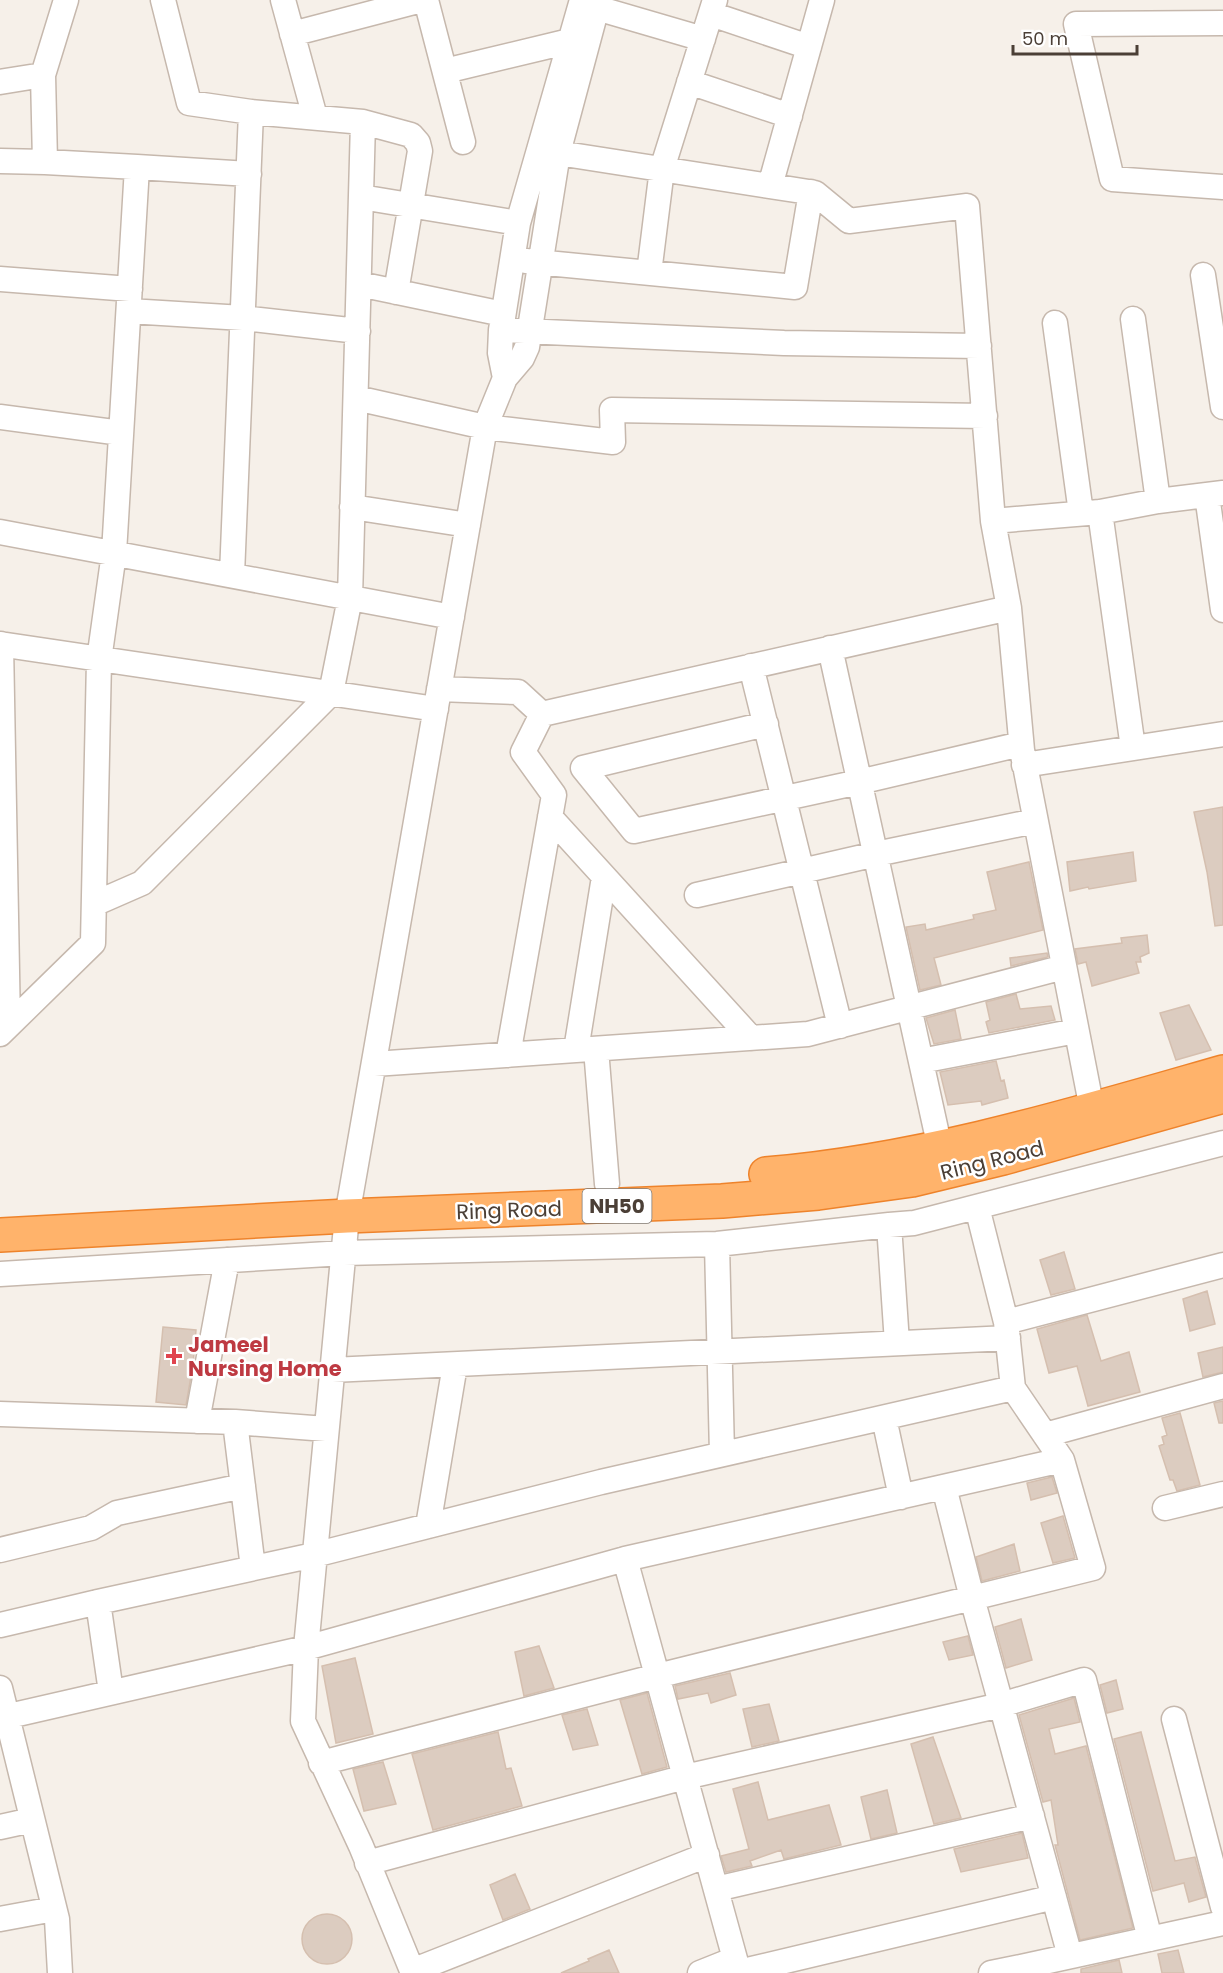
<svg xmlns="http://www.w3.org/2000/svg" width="1223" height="1973" font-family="Poppins,sans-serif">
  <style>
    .building { fill: #dcccc0; stroke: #d5bfaf; stroke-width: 1.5 }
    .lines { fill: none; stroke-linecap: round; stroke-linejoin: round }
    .minor-casing { stroke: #c6b8ad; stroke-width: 27 }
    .highway-casing { stroke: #ee832b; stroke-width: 36 }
    .minor { stroke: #fff; stroke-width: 24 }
    .highway { stroke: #ffb36b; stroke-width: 33 }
    .health-dot { fill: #e0444e; stroke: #fff; stroke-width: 2 }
    .labels { text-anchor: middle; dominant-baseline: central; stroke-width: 5; stroke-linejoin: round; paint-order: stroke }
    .shield { fill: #fff; stroke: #817972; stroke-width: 1.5 }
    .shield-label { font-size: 20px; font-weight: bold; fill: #4b3f36 }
    .street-label { font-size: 21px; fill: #4b3f36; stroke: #fff }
    .health-label { font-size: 21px; font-weight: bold; fill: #be3a42; stroke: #fff; text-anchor: start }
  </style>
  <rect width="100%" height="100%" fill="#f6f0e9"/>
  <path class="building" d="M 1223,807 L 1223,925 L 1215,926 L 1207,872 L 1194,812 Z
    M 1133,852 L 1136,881 L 1089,889 L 1088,887 L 1070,891 L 1067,862 Z
    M 1029,862 L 1043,930 L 934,958 L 941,985 L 920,990 L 906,927 L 925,924 L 926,930 L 974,919 L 973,915 L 996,910 L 987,872 Z
    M 1147,935 L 1149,953 L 1140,957 L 1141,962 L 1136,962 L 1139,973 L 1092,986 L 1086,962 L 1078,964 L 1075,949 L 1122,943 L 1121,938 Z
    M 1047,953 L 1048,957 L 1011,966 L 1010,958 Z
    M 1016,994 L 1020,1009 L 1051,1006 L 1055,1020 L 989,1033 L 986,1022 L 990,1020 L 986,1002 Z
    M 1189,1005 L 1211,1050 L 1176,1060 L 1160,1013 Z
    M 955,1010 L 961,1039 L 934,1044 L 926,1018 Z
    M 996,1061 L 1001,1081 L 1004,1080 L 1008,1098 L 982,1105 L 981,1101 L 948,1105 L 940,1072 Z
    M 1064,1252 L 1075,1289 L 1051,1295 L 1040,1260 Z
    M 1207,1291 L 1215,1324 L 1190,1331 L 1183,1299 Z
    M 1087,1315 L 1101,1361 L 1129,1352 L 1140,1392 L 1088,1406 L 1077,1366 L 1049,1373 L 1037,1329 Z
    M 163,1327 L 196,1330 L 193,1365 L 186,1405 L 156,1402 Z
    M 1223,1347 L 1223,1372 L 1203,1377 L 1198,1353 Z
    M 1223,1401 L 1223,1423 L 1219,1423 L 1214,1403 Z
    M 1180,1413 L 1200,1485 L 1177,1491 L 1173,1480 L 1170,1480 L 1159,1446 L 1164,1444 L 1162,1437 L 1167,1435 L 1162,1418 Z
    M 1052,1477 L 1057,1493 L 1031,1500 L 1027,1483 Z
    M 1063,1516 L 1075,1558 L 1053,1563 L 1041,1523 Z
    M 1014,1544 L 1020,1571 L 982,1581 L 976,1557 Z
    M 1021,1619 L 1032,1660 L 1006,1668 L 995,1627 Z
    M 968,1636 L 973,1655 L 949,1660 L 943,1642 Z
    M 539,1646 L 554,1688 L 524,1696 L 515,1652 Z
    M 355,1658 L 373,1734 L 336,1743 L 322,1666 Z
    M 730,1673 L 736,1695 L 711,1703 L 708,1693 L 678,1699 L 675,1686 Z
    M 1116,1680 L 1123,1709 L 1107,1713 L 1100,1685 Z
    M 647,1693 L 667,1767 L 642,1774 L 620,1700 Z
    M 1074,1698 L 1080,1722 L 1049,1729 L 1055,1754 L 1086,1746 L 1133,1928 L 1080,1940 L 1055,1845 L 1058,1845 L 1051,1800 L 1043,1802 L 1019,1715 Z
    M 769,1704 L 779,1741 L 752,1747 L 743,1709 Z
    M 587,1709 L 598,1745 L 573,1750 L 562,1715 Z
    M 498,1732 L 506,1769 L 511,1768 L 522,1806 L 433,1830 L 412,1754 Z
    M 1141,1732 L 1175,1861 L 1195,1857 L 1206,1897 L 1189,1902 L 1184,1883 L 1153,1891 L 1114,1739 Z
    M 933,1737 L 961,1818 L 934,1824 L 911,1744 Z
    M 383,1762 L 396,1804 L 364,1811 L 353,1769 Z
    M 758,1782 L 768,1820 L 829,1805 L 841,1845 L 784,1859 L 781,1850 L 750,1861 L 752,1866 L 726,1872 L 721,1856 L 749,1849 L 733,1789 Z
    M 887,1790 L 897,1833 L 871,1839 L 861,1797 Z
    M 1022,1833 L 1028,1858 L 961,1872 L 954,1849 Z
    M 515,1874 L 530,1909 L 503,1920 L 490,1885 Z
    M302 1939a25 25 0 1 1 50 0a25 25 0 1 1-50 0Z
    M 609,1950 L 619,1973 L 561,1973 L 589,1961 L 588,1959 Z
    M 1178,1950 L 1184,1973 L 1162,1973 L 1158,1954 Z
    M 1119,1960 L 1122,1973 L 1081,1973 L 1081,1969 Z"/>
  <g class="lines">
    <defs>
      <path id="minor" d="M 163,0 L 189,103 L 251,112 L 232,575
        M 283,0 L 315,117
        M 426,0 L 463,142
        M 583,4 L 703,39
        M 711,14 L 809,47
        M 1223,23 L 1076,24 L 1112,179 L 1223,187
        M 292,34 L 422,0
        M 445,71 L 570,41
        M 0,82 L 43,75 L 66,0
        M 689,82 L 790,116
        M 363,122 L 411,135 L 418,143 L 420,151 L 396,292
        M 539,150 L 815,193 L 849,221 L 967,206 L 993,521
        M 0,161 L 45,162
        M 137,167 L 249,174
        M 770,186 L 822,0
        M 361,197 L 518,223
        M 526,261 L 795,287 L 811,192
        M 649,273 L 662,169 L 715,0
        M 1203,275 L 1223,407
        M 0,279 L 130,289
        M 359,284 L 503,314
        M 129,311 L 243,318 L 358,331
        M 1133,319 L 1158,501
        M 1055,323 L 1081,513
        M 501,330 L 784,343 L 979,346
        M 505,378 L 500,353 L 501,330 L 518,223 L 582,0
        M 356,398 L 485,427 L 613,442 L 612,410 L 985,416
        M 0,417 L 121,433
        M 1207,495 L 1223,610
        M 352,507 L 468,525
        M 1100,512 L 1133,748
        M 0,532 L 452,617
        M 1009,608 L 1022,750 L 1092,1109
        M 0,644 L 436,709
        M 1,644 L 8,1026
        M 830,648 L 940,1148
        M 751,666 L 840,1026
        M 439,689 L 518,692 L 542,714 L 1009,608 L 993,521 L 1100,512 L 1158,501 L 1223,493
        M 766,724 L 583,768 L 634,831 L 859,782 L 1021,744
        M 1024,765 L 1223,734
        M 550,817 L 751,1038
        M 697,895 L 876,854 L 1035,821
        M 94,904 L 142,883 L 331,693 L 350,598 L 363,122 L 251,112
        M 0,1034 L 93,943 L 99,660 L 114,553 L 137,167 L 45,162 L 43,75
        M 596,1049 L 607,1184
        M 576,1050 L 604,877
        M 508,1055 L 554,795 L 523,752 L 542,714
        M 921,1061 L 1076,1031
        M 374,1064 L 808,1034 L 1064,967
        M 977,1207 L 1006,1322 L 1013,1388 L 1062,1460
        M 889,1225 L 897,1343
        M 717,1244 L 722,1454
        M 0,1274 L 344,1253 L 717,1244 L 889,1225 L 914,1223 L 1223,1143
        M 1006,1322 L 1223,1265
        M 332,1370 L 1008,1338
        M 0,1414 L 235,1422
        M 884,1418 L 901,1497
        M 197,1421 L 227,1260
        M 1045,1435 L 1223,1386
        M 944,1487 L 972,1598 L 1070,1956
        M 1165,1508 L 1223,1494
        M 428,1526 L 455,1365
        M 0,1550 L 91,1528 L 117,1513 L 243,1486
        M 253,1568 L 235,1422 L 326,1429
        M 98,1602 L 111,1692
        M 0,1625 L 98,1602 L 314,1555 L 601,1482 L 1013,1388
        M 0,1688 L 57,1919 L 60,1973
        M 0,1718 L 306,1648 L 625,1559
        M 1174,1719 L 1223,1907
        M 321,1763 L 657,1676 L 1093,1568 L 1062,1460 L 625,1559 L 735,1959 L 739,1973
        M 0,1827 L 32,1820
        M 367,1863 L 685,1777 L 1001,1705 L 1084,1680 L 1150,1939
        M 716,1889 L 1032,1816
        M 0,1919 L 54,1909
        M 1021,1967 L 1223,1923
        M 412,1971 L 707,1855
        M 739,1972 L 1054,1897
        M 413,1973 L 361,1846 L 303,1721 L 306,1648 L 347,1216 L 485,427 L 505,378 L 522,358 L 527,347 L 558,153 L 599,0
        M 700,1973 L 735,1959
        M 991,1973 L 1021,1967 L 1022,1973"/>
      <path id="highway" d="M 766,1174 C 922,1161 1073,1115 1223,1072
        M 0,1235 L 347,1216 L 722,1201 L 818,1193 L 912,1180 L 1003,1158 L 1223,1096"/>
    </defs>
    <use href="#minor" class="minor-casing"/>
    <use href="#highway" class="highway-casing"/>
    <use href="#minor" class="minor"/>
    <use href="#highway" class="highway"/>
  </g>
  <path class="health-dot" d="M171 1347h6v6h6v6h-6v6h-6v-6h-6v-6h6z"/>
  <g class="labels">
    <rect class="shield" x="582.5" y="1189" width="69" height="34" rx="4.5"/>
    <g class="shield-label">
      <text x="617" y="1206">NH50</text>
    </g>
    <g class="street-label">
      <text transform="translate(992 1160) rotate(-14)">Ring Road</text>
      <text transform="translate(509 1210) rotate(-2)">Ring Road</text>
    </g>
    <g class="health-label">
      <text x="188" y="1344">Jameel<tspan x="188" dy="24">Nursing Home</tspan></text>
    </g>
  </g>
  <path d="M1013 45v9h124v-9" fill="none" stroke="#4b3f36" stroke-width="3"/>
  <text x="1022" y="45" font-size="18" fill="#4b3f36" stroke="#ffffff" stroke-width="4.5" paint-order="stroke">50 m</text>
</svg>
